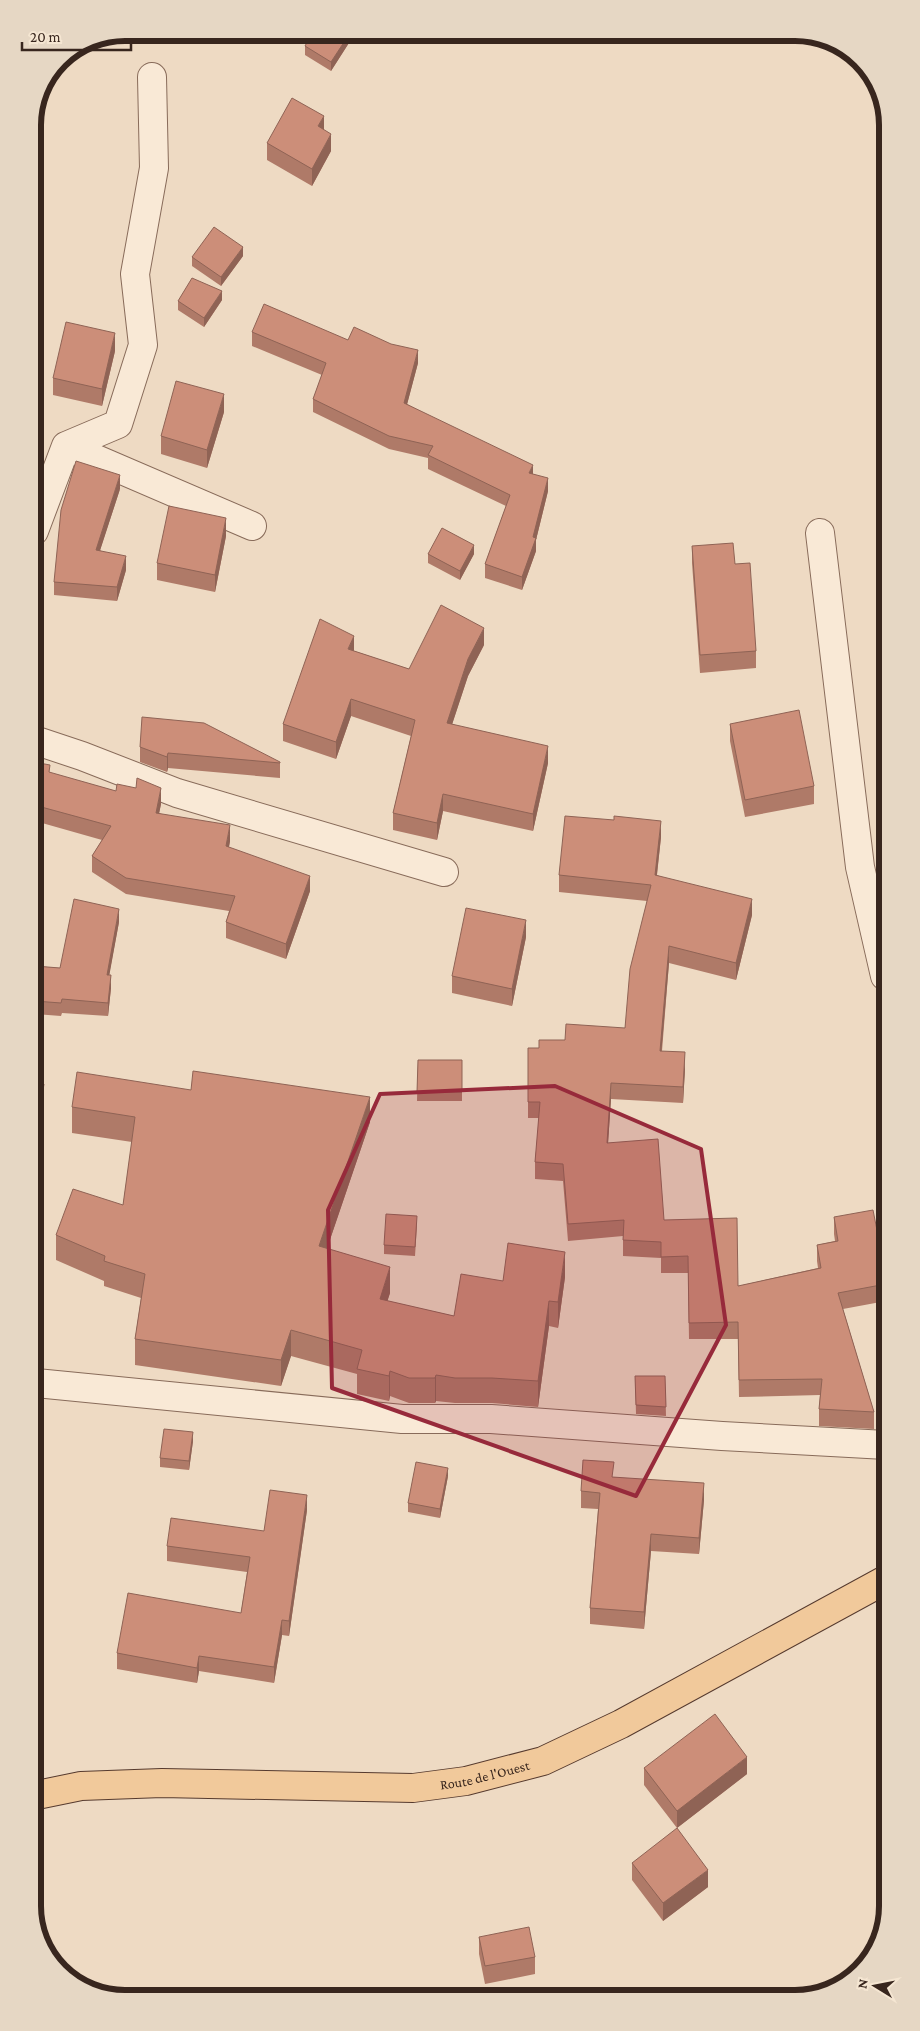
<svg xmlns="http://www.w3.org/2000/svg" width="920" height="2031" font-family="'Crimson Pro',serif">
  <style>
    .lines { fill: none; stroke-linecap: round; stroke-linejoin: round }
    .minor-casing { stroke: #886b5a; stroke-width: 30 }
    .major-casing { stroke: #563a2e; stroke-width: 30 }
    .minor { stroke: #f9e9d6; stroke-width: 28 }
    .major { stroke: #f1c99b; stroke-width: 28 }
    .wall { fill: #af7a68 }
    .shaded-wall { fill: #8f6355 }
    .building { fill: #cc8e79; stroke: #8f6355 }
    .marked { fill: #972a3b; fill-opacity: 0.2; stroke: #972a3b; stroke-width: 4; stroke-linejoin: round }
    .labels { text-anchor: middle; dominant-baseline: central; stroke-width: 4; stroke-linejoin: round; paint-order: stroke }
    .street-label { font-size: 14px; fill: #38261e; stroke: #f5e6d2 }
    .rim { fill: none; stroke: #38261e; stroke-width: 6 }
  </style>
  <rect width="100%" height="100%" fill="#eedac3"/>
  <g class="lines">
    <defs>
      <path id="minor" d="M 66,446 L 252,526
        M 34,531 L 66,446 L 118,424 L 143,345 L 135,274 L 154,168 L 152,77
        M 820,533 L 860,867 L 885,976
        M 34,740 L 82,756 L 177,793 L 444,872
        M 36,1383 L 402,1419 L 491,1419 L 722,1436 L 886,1445"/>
      <g id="major">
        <path id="s1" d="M 37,1795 L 81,1786 L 162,1783 L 413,1788 L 466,1781 L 543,1761 L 621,1724 L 887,1579"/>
      </g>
    </defs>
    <use href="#minor" class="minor-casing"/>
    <use href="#major" class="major-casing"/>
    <use href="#minor" class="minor"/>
    <use href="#major" class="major"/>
  </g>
  <path class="wall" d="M 354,33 L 354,35 L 331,71 L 305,55 L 305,46 Z
    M 267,143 L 331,151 L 312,186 L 267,160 Z
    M 243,256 L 221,286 L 192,266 L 192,257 Z
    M 222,300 L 204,327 L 178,310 L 178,301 Z
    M 252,332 L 348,340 L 418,363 L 407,404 L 533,474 L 548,491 L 536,540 L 536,551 L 522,590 L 485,578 L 485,564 L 506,506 L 428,469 L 428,458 L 389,449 L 313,412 L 313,399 L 322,375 L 252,346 Z
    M 115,351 L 102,406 L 53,395 L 53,378 Z
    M 224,412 L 207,468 L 161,454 L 161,436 Z
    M 120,489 L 100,550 L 126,570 L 117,601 L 54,595 L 54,582 Z
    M 226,536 L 215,592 L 157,580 L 157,563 Z
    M 692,546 L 735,564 L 756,651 L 756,668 L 700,673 L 692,563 Z
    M 428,554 L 474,554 L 460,580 L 428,563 Z
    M 484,645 L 468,676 L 452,724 L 548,763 L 533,831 L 443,811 L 437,840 L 393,830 L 393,813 L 411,736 L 351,716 L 336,759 L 283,741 L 283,724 L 354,651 L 409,669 Z
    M 730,724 L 814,786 L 814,804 L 745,817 L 730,741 Z
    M 140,747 L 280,762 L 280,778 L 168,768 L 167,772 L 140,762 Z
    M 34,762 L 50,773 L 161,804 L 159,813 L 230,841 L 229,847 L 310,891 L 286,959 L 226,938 L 226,922 L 229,911 L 126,894 L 92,872 L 92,856 L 102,840 L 35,821 Z
    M 661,837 L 657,875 L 752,915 L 736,980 L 669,963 L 662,1051 L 685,1069 L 683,1103 L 611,1099 L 608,1143 L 664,1220 L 738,1286 L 818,1268 L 817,1261 L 817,1245 L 835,1241 L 834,1234 L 834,1217 L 886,1276 L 886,1301 L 843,1309 L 874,1412 L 874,1429 L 819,1426 L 819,1409 L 820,1395 L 739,1397 L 738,1339 L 689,1339 L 688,1273 L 661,1273 L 661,1258 L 623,1256 L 623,1236 L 568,1241 L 563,1181 L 535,1179 L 535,1162 L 539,1118 L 528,1118 L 528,1048 L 539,1048 L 565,1040 L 625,1028 L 647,901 L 559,892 L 559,875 Z
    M 119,922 L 109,975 L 111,988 L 108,1016 L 62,1013 L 61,1016 L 35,1014 L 35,966 L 60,968 Z
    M 526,937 L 512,1006 L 452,993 L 452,976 Z
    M 418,1060 L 462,1060 L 462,1101 L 417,1101 Z
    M 72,1107 L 370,1122 L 327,1248 L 390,1293 L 387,1301 L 454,1316 L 503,1281 L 565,1277 L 558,1328 L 549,1326 L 538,1407 L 492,1403 L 455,1403 L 436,1401 L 435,1403 L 409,1403 L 390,1396 L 389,1401 L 357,1394 L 357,1374 L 291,1356 L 281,1386 L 135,1365 L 135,1339 L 141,1298 L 104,1286 L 104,1281 L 56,1260 L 56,1235 L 123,1205 L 132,1142 L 72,1133 Z
    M 417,1225 L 415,1256 L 384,1254 L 384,1245 Z
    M 635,1376 L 665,1376 L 666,1416 L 636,1414 Z
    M 193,1441 L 189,1470 L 160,1467 L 160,1458 Z
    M 448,1476 L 440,1518 L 408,1512 L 408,1503 Z
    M 614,1477 L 704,1500 L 699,1554 L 651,1551 L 644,1629 L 590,1624 L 590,1608 L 598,1509 L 581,1508 L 581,1491 Z
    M 307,1510 L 289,1636 L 282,1635 L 274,1683 L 199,1671 L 197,1683 L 117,1669 L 117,1653 L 241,1613 L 247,1572 L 167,1561 L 167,1546 L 264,1531 Z
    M 644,1768 L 747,1774 L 677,1828 L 644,1785 Z
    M 632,1863 L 708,1887 L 663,1921 L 632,1880 Z
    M 479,1937 L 535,1957 L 535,1974 L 485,1984 L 479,1954 Z"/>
  <path class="shaded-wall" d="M 350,33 L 354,33 L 354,35 L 331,71 L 331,62 Z
    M 324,116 L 324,133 L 318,126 Z
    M 331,134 L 331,151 L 312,186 L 312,169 Z
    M 243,247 L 243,256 L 221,286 L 221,277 Z
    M 222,291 L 222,300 L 204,327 L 204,318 Z
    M 115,333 L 115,351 L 102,406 L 102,389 Z
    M 418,350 L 418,363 L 404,416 L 404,403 Z
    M 224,394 L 224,412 L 207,468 L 207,450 Z
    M 39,413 L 39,430 L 34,462 L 34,445 Z
    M 533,465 L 533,478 L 529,473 Z
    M 120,475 L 120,489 L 96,563 L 96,550 Z
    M 548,478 L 548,491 L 536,540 L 536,551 L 522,590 L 522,577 Z
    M 226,518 L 226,536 L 215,592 L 215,575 Z
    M 474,545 L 474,554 L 460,580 L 460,571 Z
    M 126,556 L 126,570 L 117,601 L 117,587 Z
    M 484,628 L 484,645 L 468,676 L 447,740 L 447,723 L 468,659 Z
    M 354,636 L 354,654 L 348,649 Z
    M 351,699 L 351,716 L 336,759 L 336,742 Z
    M 548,746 L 548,763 L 533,831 L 533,814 Z
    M 168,753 L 168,768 L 167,772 L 167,757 Z
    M 161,788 L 161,804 L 156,829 L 156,813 Z
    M 443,794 L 443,811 L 437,840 L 437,823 Z
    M 661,821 L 661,837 L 655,891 L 655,875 Z
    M 230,825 L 230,841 L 226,862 L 226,846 Z
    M 310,876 L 310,891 L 286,959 L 286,944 Z
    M 752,899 L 752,915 L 736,980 L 736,963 Z
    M 119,909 L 119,922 L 107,988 L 107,975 Z
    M 526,920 L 526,937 L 512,1006 L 512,989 Z
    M 669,946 L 669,963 L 660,1067 L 660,1051 Z
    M 111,975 L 111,988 L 108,1016 L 108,1003 Z
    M 685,1052 L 685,1069 L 683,1103 L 683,1087 Z
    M 611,1083 L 611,1099 L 607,1159 L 607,1143 Z
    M 44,1084 L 44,1102 L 35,1155 L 35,1138 Z
    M 370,1097 L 370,1122 L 319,1272 L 319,1246 Z
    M 565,1252 L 565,1277 L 558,1328 L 558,1302 Z
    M 390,1267 L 390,1293 L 380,1325 L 380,1299 Z
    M 549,1301 L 549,1326 L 538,1407 L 538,1381 Z
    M 291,1330 L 291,1356 L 281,1386 L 281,1360 Z
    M 390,1371 L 390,1396 L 389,1401 L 389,1376 Z
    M 436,1375 L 436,1401 L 435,1403 L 435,1378 Z
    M 193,1432 L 193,1441 L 189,1470 L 189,1461 Z
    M 448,1468 L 448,1476 L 440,1518 L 440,1509 Z
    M 704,1483 L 704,1500 L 699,1554 L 699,1538 Z
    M 307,1495 L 307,1510 L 289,1636 L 289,1621 Z
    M 651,1534 L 651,1551 L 644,1629 L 644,1612 Z
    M 282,1620 L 282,1635 L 274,1683 L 274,1667 Z
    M 199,1656 L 199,1671 L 197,1683 L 197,1668 Z
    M 747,1757 L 747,1774 L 677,1828 L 677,1811 Z
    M 708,1870 L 708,1887 L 663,1921 L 663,1903 Z"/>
  <path class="building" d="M 312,33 L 350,33 L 331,62 L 305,46 Z
    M 292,98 L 324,116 L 318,126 L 331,134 L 312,169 L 267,143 Z
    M 214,227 L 243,247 L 221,277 L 192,257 Z
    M 192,278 L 222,291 L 204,318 L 178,301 Z
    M 264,304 L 348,340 L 354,327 L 391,344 L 418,350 L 404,403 L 533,465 L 529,473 L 548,478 L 533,537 L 536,538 L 522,577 L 485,564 L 510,495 L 428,455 L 433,446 L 389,436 L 313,399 L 326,363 L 252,332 Z
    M 66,322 L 115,333 L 102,389 L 53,378 Z
    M 176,381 L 224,394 L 207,450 L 161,436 Z
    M 33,412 L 39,413 L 34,445 Z
    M 76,461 L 120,475 L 96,550 L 126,556 L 117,587 L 54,582 L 61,510 Z
    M 169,506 L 226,518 L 215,575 L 157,563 Z
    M 442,528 L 474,545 L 460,571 L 428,554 Z
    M 733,543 L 735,564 L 750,563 L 756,651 L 700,655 L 692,546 Z
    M 441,605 L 484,628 L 468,659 L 447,723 L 548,746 L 533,814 L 443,794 L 437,823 L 393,813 L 415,720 L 351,699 L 336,742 L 283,724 L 320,619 L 354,636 L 348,649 L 409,669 Z
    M 799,710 L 814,786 L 745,800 L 730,724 Z
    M 142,717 L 204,723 L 280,762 L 280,763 L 168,753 L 167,757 L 140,747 Z
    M 34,762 L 50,765 L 49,772 L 116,791 L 117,784 L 136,788 L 137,778 L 161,788 L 156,813 L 230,825 L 226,846 L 310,876 L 286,944 L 226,922 L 235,896 L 126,878 L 92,856 L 111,826 L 34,805 Z
    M 565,816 L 614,820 L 614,816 L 661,821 L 655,875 L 752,899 L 736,963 L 669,946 L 660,1051 L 685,1052 L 683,1087 L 611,1083 L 607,1143 L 658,1139 L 664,1220 L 737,1218 L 738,1286 L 821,1268 L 817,1245 L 838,1241 L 834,1217 L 873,1210 L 886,1276 L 886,1284 L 838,1293 L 874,1412 L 819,1409 L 822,1379 L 739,1380 L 738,1322 L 689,1323 L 688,1256 L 661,1257 L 661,1242 L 623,1240 L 624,1220 L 568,1224 L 563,1164 L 535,1162 L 540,1102 L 528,1102 L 528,1048 L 539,1048 L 539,1040 L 565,1040 L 566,1024 L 625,1028 L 630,969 L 651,885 L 559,875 Z
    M 74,899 L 119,909 L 107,975 L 111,975 L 108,1003 L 62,999 L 61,1003 L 35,1001 L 35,966 L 60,968 Z
    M 466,908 L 526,920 L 512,989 L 452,976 Z
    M 418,1060 L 462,1060 L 462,1092 L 417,1092 Z
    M 193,1071 L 370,1097 L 319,1246 L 390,1267 L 380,1299 L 454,1316 L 461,1274 L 503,1281 L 508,1243 L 565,1252 L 558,1302 L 549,1301 L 538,1381 L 492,1378 L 455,1378 L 436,1375 L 435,1378 L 409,1378 L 390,1371 L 389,1376 L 357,1369 L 362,1350 L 291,1330 L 281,1360 L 135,1339 L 145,1274 L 104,1261 L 105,1256 L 56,1235 L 73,1189 L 123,1205 L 135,1117 L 72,1107 L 77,1072 L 191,1090 Z
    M 35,1083 L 44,1084 L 35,1138 Z
    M 386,1214 L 417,1216 L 415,1247 L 384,1245 Z
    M 635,1376 L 665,1376 L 666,1407 L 636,1405 Z
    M 164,1429 L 193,1432 L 189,1461 L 160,1458 Z
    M 583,1460 L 614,1462 L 612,1477 L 704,1483 L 699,1538 L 651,1534 L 644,1612 L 590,1608 L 600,1493 L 581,1491 Z
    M 416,1462 L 448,1468 L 440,1509 L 408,1503 Z
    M 270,1490 L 307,1495 L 289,1621 L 282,1620 L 274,1667 L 199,1656 L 197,1668 L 117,1653 L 128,1593 L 241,1613 L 250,1557 L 167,1546 L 171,1518 L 264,1531 Z
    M 715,1714 L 747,1757 L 677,1811 L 644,1768 Z
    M 677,1828 L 708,1870 L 663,1903 L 632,1863 Z
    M 529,1927 L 535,1957 L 485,1966 L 479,1937 Z"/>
  <path class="marked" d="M 555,1086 L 701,1149 L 726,1325 L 636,1496 L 332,1388 L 328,1210 L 380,1094 Z"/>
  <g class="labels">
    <g class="street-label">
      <text stroke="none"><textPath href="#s1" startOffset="450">Route de l'Ouest</textPath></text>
    </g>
  </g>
  <path d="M0 0H920V2031H0ZM125 41H795A84 84 0 0 1 879 125V1906A84 84 0 0 1 795 1990H125A84 84 0 0 1 41 1906V125A84 84 0 0 1 125 41Z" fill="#e6d7c4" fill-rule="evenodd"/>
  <path class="rim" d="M125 41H795A84 84 0 0 1 879 125V1906A84 84 0 0 1 795 1990H125A84 84 0 0 1 41 1906V125A84 84 0 0 1 125 41Z"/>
  <g transform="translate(875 1986) rotate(280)" stroke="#f5e6d2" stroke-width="4" paint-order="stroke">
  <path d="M0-4L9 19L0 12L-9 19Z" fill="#38261e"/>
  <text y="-8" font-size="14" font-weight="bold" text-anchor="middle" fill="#38261e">N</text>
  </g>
  <path d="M22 42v8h109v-8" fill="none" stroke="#38261e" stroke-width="2.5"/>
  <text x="30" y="42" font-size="15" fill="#38261e" stroke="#f5e6d2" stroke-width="4" paint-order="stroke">20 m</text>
</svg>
